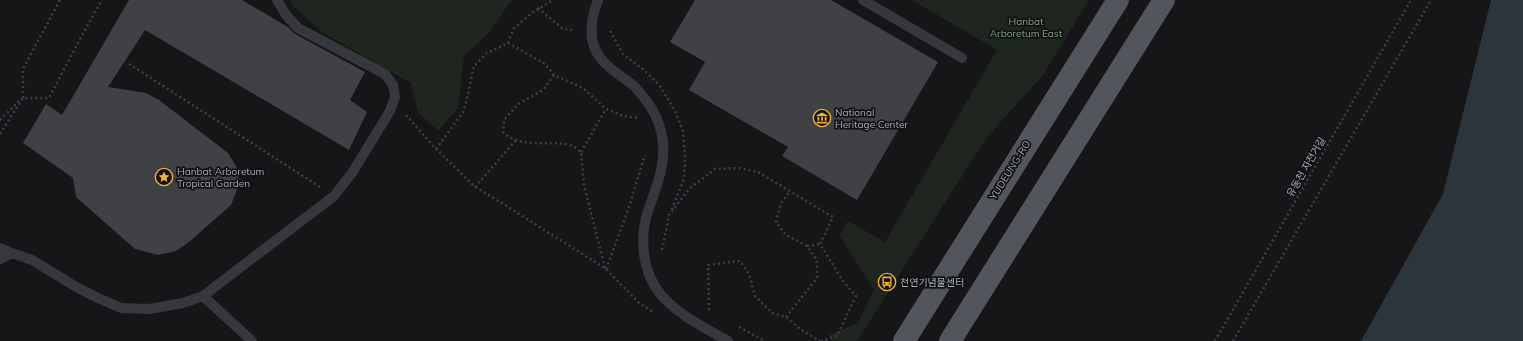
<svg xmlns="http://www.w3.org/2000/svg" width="1523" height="341" font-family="Mulish,'Noto Sans KR',sans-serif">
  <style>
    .green { fill: #1e261f }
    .water { fill: #2c353c }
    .building { fill: #404145 }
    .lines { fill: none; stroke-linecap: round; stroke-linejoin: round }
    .path { stroke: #3d3f44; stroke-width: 2.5; stroke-dasharray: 2 3; stroke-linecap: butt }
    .lane { stroke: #37383d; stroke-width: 10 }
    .primary { stroke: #53555c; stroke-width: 22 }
    .labels { text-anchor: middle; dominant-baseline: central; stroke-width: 3.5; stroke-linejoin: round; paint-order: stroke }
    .park-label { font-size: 10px; fill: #7fa381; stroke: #111113 }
    .poi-label { font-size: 10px; fill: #a8adb8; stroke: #111113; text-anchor: start }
    .street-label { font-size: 10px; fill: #a8adb8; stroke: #111113 }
  </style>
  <rect width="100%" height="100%" fill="#161618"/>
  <path class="green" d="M 290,0 L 515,0 L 510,2 L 490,32 L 464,56 L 458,108 L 438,131 L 418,112 L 411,83 L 323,33 L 291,4 Z
    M 912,0 L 1089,0 L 1043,75 L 987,137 L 857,341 L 832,341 L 829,335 L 858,323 L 874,290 L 839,235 L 848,221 L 885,242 L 997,50 Z"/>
  <path class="water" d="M 1491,0 L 1523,0 L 1523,341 L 1361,341 L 1443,194 Z"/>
  <path class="building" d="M 129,0 L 242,0 L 288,27 L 295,34 L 365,72 L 350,100 L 367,112 L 349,150 L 145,30 L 108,87 L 146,93 L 159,100 L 228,153 L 236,166 L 240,182 L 231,205 L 189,242 L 176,251 L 158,255 L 135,249 L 76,197 L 73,178 L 23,143 L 46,104 L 62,115 Z
    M 695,0 L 831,0 L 938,62 L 857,200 L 782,156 L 788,147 L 689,90 L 705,62 L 670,42 Z"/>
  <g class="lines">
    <path class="path" d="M 538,8 L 563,29 L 574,30
      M 610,31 L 623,54 L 644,70 L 660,86 L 675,111 L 683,131 L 685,155 L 684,179 L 671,211
      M 508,43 L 545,64 L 554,75 L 583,88 L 606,109 L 623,116 L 638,118
      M 129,64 L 320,187
      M 554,75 L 543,90 L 518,104 L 504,120 L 503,132 C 519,149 550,140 570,145 C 574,146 578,150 581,152 L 584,185 L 605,268
      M 23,98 L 23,69 L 60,0
      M 406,115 L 436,149 L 475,187 L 505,205 L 606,269 L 639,303 L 653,312
      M 0,120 L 19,101
      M 0,134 L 23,98 L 49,98 L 81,37 L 102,0
      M 436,149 L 464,111 L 474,66 L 487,53 L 508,43 L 514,28 L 533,12 L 553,0
      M 581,152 L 606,109
      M 475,187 L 516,140
      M 807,246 L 820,244
      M 662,250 L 669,215 L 690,188 L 715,169 L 740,168 L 758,172 L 833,217 L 820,244 L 843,281 L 856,296 L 837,336 L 821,341
      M 606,269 L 628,210 L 645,155
      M 709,310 L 708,265 L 740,261 L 749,274 L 755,296 L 772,313 L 786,317 L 800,329 L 820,341
      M 786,317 L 817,278 L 817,260 L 807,246 L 786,235 L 776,222 L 781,203 L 790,191
      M 739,327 L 765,341
      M 1215,341 L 1411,0
      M 1233,341 L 1431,0"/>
    <path class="lane" d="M 598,0 C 590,21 587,45 604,62 C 613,72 625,78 635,87 C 647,100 657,114 661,131 C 668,158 658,183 649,208 C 638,238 642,278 667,301 C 684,318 707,329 728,341
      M 863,0 L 962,58
      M 0,248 L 12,253
      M 0,259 L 12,253 L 32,260 L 78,288 L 98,298 L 121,308 L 149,309 L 183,303 L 203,296 L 334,196 L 352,173 L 390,111 L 395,97 L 393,85 L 385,74 L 298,28 L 286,15 L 277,0
      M 203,296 L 252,341"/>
    <path class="primary" d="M 904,341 L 1118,0
      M 950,341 L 1164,0"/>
  </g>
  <defs>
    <symbol id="museum-ring" viewBox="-11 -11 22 22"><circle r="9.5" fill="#111113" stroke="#f2b134" stroke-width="1.5"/><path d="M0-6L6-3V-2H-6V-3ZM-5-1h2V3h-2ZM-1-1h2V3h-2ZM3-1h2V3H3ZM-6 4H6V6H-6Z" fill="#f2b134"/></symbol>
    <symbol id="sight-ring" viewBox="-11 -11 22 22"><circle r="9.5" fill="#111113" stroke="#f2b134" stroke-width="1.5"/><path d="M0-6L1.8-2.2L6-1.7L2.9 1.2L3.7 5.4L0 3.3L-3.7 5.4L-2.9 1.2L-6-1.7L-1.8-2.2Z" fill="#f2b134"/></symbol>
    <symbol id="bus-ring" viewBox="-11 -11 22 22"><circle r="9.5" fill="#111113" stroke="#f2b134" stroke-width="1.5"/><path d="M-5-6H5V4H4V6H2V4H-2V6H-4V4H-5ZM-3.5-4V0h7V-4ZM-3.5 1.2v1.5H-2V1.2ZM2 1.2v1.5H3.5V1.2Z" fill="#f2b134"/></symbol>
  </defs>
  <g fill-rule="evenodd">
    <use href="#museum-ring" x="812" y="108" width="20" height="20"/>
    <use href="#sight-ring" x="154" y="167" width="20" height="20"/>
    <use href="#bus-ring" x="877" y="272" width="20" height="20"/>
  </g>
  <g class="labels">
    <g class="park-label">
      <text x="1026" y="21">Hanbat<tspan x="1026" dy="12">Arboretum East</tspan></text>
    </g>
    <g class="poi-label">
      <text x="835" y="112">National<tspan x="835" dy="12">Heritage Center</tspan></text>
      <text x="177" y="171">Hanbat Arboretum<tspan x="177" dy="12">Tropical Garden</tspan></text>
      <text x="900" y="282">천연기념물센터</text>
    </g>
    <g class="street-label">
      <text transform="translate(1306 167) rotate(-60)">유동천 자전거길</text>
      <text transform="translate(1010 170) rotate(-58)">YUDEUNG-RO</text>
    </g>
  </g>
</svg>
